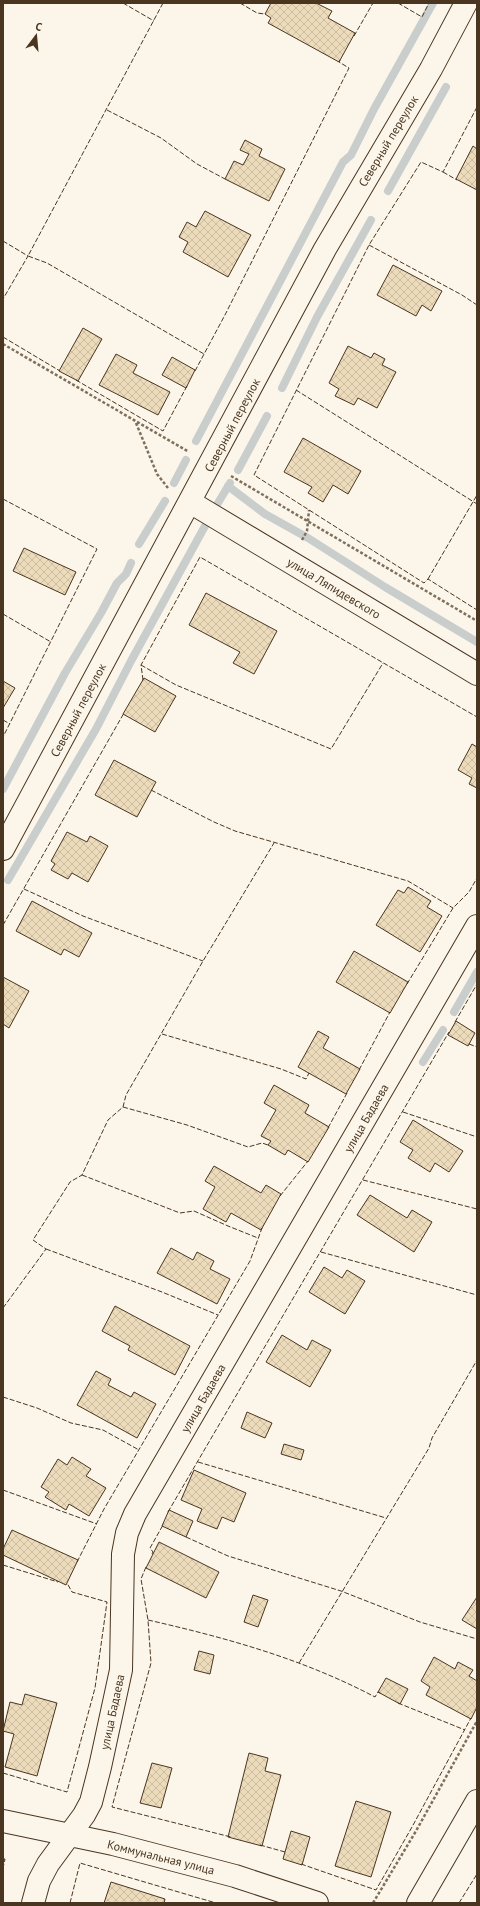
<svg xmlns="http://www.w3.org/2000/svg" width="480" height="1906" font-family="'PT Sans',sans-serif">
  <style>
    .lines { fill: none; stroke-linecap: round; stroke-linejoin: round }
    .stream { stroke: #c9cecd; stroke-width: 8 }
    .building { fill: url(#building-cross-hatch); stroke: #4a3520 }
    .street-casing { stroke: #4a3520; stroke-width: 24 }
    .secondary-casing { stroke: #4a3520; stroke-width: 24 }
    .path { stroke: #7f6f5c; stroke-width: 2.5; stroke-dasharray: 3 2; stroke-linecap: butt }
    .street { stroke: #fbf6e9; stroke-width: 22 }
    .secondary { stroke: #fbf6e9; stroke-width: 22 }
    .fence { stroke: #4a3520; stroke-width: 1; stroke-dasharray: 5 2; stroke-linecap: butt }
    .labels { text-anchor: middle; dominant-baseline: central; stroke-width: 3; stroke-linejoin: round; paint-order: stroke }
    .street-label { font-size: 12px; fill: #4a3520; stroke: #fbf6e9 }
  </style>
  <defs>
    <pattern id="building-cross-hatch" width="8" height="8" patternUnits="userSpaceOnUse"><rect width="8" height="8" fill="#ecdcbc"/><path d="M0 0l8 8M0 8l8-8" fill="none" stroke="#ccbda1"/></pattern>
  </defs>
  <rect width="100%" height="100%" fill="#fbf6e9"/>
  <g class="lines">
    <path class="stream" d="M 388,191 L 446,87
      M 282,388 L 317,317 L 371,220
      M 196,441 L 343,162 L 351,155 L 374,109 L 433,3
      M 238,470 L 267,416
      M 174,483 L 186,460
      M 228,486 L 265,514 L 308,538 L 385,587 L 477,642
      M 218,503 L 230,483
      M 139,544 L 165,501
      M 3,789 L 65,673 L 101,613 L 117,583 L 126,574 L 131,563
      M 8,880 L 96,729 L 131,661 L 205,526
      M 454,1012 L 477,972
      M 423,1062 L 443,1030"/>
  </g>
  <path class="building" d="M 271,3 L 316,3 L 332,11 L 328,18 L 355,33 L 339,62 L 268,23 L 271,18 L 265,14 Z
    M 245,140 L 262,149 L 259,156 L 285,169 L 269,201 L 225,179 L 234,161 L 243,165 L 249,154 L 240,150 Z
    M 473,146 L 477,149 L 477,190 L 456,179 Z
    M 205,211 L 251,235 L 228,277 L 183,252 L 188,242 L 179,237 L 187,222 L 196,227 Z
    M 393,265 L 442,291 L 431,311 L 422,305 L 416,316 L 377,295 Z
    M 83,328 L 102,339 L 78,381 L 59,371 Z
    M 348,346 L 371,358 L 374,353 L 385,359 L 382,365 L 396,372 L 377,408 L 358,398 L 354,405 L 335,396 L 339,389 L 329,383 Z
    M 116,354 L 137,365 L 133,373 L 170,392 L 158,415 L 99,385 Z
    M 172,357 L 195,370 L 186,388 L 162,375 Z
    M 303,438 L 361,471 L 348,494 L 333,485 L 323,502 L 308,493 L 312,487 L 284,472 Z
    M 24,548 L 76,572 L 65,595 L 13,571 Z
    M 206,593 L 277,631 L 254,674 L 233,663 L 240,652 L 189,625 Z
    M 144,678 L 176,696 L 155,732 L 123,714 Z
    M 3,681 L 15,688 L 3,708 Z
    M 472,744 L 477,747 L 477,788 L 469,784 L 472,778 L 458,770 Z
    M 114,760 L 156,782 L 137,817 L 95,795 Z
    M 67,832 L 87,842 L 90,836 L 108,846 L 88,882 L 72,873 L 68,879 L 51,870 L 55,864 L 51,861 Z
    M 408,887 L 431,901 L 427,907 L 442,916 L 420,952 L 376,925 L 398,890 L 404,893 Z
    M 32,901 L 92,933 L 79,957 L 64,949 L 61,955 L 16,931 Z
    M 354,951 L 408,982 L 390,1013 L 336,982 Z
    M 3,977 L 29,991 L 9,1028 L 3,1024 Z
    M 456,1021 L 475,1033 L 468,1046 L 448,1035 Z
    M 318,1031 L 329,1037 L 323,1048 L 360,1069 L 346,1094 L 298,1067 Z
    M 274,1085 L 309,1105 L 305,1113 L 329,1127 L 308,1162 L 288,1150 L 285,1155 L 268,1145 L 271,1141 L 261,1136 L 276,1110 L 264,1103 Z
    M 413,1120 L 463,1151 L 449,1172 L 435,1163 L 430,1172 L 408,1158 L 413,1150 L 400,1142 Z
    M 214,1166 L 261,1193 L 266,1185 L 281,1194 L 261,1230 L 231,1213 L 226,1222 L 203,1209 L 215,1187 L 205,1181 Z
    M 370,1195 L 407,1218 L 412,1210 L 432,1222 L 414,1252 L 357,1215 Z
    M 171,1248 L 193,1260 L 197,1252 L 214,1261 L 210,1269 L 230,1279 L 217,1304 L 157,1273 Z
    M 324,1267 L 342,1278 L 347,1270 L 365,1281 L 345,1314 L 309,1292 Z
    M 115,1306 L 190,1346 L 175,1375 L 128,1350 L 130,1346 L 102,1331 Z
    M 282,1335 L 307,1350 L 312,1340 L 331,1350 L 310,1387 L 266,1362 Z
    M 96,1371 L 111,1379 L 108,1385 L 131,1397 L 134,1392 L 156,1404 L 137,1438 L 77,1405 Z
    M 247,1412 L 272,1423 L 265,1438 L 241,1428 Z
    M 284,1444 L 304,1450 L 301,1460 L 281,1454 Z
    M 72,1457 L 91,1469 L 86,1476 L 106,1488 L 89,1516 L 69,1504 L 66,1510 L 45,1497 L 49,1492 L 41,1487 L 58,1459 L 67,1465 Z
    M 194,1470 L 246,1493 L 234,1522 L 222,1517 L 217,1529 L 197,1521 L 202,1509 L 181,1500 Z
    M 169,1510 L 193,1521 L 186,1537 L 162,1526 Z
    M 12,1530 L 78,1560 L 66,1585 L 3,1555 L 3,1549 Z
    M 159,1542 L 219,1572 L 206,1598 L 146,1568 Z
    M 253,1595 L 268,1600 L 258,1627 L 244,1622 Z
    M 477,1597 L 477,1629 L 462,1620 Z
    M 199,1651 L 214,1655 L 210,1674 L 194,1670 Z
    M 434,1657 L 455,1669 L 458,1662 L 473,1670 L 469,1676 L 477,1681 L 477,1707 L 471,1719 L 426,1695 L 430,1687 L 421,1681 Z
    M 386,1678 L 408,1689 L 400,1704 L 378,1692 Z
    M 25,1694 L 57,1703 L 37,1776 L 5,1767 L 14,1734 L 3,1731 L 10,1702 L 22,1705 Z
    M 249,1753 L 268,1758 L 265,1771 L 281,1775 L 262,1846 L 228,1837 Z
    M 152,1763 L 172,1768 L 161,1808 L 140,1803 Z
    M 356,1801 L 391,1812 L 371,1877 L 335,1866 Z
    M 291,1831 L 310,1837 L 302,1865 L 283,1859 Z
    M 111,1882 L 165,1899 L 164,1903 L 104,1903 Z"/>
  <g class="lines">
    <defs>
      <path id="street" d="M 190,502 L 477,674
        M 3,849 L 325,249 L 431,69 L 466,3
        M 3,1821 L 113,1844 L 235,1876 L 317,1903
        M 33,1903 L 39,1881 L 48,1864 L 84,1815 L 91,1802 L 100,1767 L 121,1670 L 123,1554 L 127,1533 L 135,1514 L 477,926"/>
      <path id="secondary" d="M 418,1903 L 477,1801"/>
    </defs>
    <use href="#street" class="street-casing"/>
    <use href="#secondary" class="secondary-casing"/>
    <path class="path" d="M 3,344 L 189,452
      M 136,423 L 157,474 L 168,488
      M 231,476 L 477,621
      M 302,540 L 307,531 L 309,510
      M 373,1903 L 416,1831 L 477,1721"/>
    <use href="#street" class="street"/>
    <use href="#secondary" class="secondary"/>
    <path class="fence" d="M 123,3 L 154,21
      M 163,3 L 28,256 L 47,263 L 204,354
      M 240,3 L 257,13 L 265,14
      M 398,3 L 422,17 L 429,3
      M 354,36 L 373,3
      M 477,107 L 443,172 L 421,162 L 369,245 L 254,475 L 424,583 L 428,579 L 477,610
      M 107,110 L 161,138 L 197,164 L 225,179
      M 443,172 L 457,180
      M 3,241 L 28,256 L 3,299
      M 369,245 L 462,295 L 477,305
      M 3,337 L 60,371
      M 195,371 L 226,313 L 349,68 L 339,62 L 340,60
      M 76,380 L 163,431 L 187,386
      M 296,390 L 477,504
      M 3,499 L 97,549 L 3,737
      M 428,579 L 477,495
      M 3,614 L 51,642
      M 141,665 L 176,685 L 331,749 L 383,663
      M 143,680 L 141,665 L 200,557 L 477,717
      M 3,720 L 10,724
      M 151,790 L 214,822 L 235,831 L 408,881 L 453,908
      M 24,889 L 83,916 L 203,961
      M 3,925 L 124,713
      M 407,984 L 453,908 L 469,892 L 477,878
      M 455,1022 L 477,984
      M 162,1034 L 281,1069 L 306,1079 L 309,1073
      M 469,1044 L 477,1047
      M 359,1070 L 390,1012
      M 123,1107 L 187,1125 L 248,1147 L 262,1143 L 268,1145
      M 403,1112 L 477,1137
      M 328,1128 L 347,1093
      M 82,1175 L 180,1213 L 194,1211 L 228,1226 L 258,1238
      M 363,1180 L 477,1209
      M 280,1196 L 308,1161
      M 46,1249 L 162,1292 L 218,1315
      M 321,1252 L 477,1295
      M 3,1308 L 46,1249 L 33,1240 L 70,1182 L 82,1175 L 108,1120 L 123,1107 L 126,1095 L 203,961 L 274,843
      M 3,1397 L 37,1408 L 71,1423 L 103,1430 L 139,1450
      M 198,1462 L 386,1518
      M 3,1490 L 97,1524
      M 168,1512 L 449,1032
      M 186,1537 L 228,1556 L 341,1591 L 420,1622 L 477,1639
      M 152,1554 L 153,1552 L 150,1548 L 163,1525
      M 77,1562 L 104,1509 L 250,1261 L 262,1228
      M 3,1565 L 58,1582
      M 146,1567 L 141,1579 L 148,1620 L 151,1663 L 112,1807 L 231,1837
      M 148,1620 C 227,1638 303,1659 375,1697 L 378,1692 L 380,1693
      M 299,1663 L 429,1448 L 432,1438 L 477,1360
      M 398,1703 L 465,1730
      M 3,1773 L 67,1792 L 95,1688 L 107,1602 L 72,1592 L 67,1583
      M 260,1845 L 285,1852 L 285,1853
      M 3,1859 L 5,1859 L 3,1868
      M 301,1864 L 376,1890 L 412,1827 L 471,1718
      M 70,1903 L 80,1863 L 216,1903
      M 459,1903 L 477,1874"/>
  </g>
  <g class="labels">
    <g class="street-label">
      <text transform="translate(388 141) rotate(-59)">Северный переулок</text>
      <text transform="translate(232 425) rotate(-62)">Северный переулок</text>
      <text transform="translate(334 588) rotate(31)">улица Ляпидевского</text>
      <text transform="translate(78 710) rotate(-62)">Северный переулок</text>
      <text transform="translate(366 1118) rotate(-60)">улица Бадаева</text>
      <text transform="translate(203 1398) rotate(-60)">улица Бадаева</text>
      <text transform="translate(112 1712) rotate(-78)">улица Бадаева</text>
      <text transform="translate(161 1857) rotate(14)">Коммунальная улица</text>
    </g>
  </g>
  <rect width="480" height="1906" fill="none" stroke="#4a3520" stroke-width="8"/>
  <g transform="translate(36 36) rotate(16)" stroke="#fbf6e9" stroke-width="3" paint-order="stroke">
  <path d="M0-3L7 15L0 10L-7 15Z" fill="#4a3520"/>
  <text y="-6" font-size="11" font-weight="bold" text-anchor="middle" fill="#4a3520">С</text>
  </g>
</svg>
